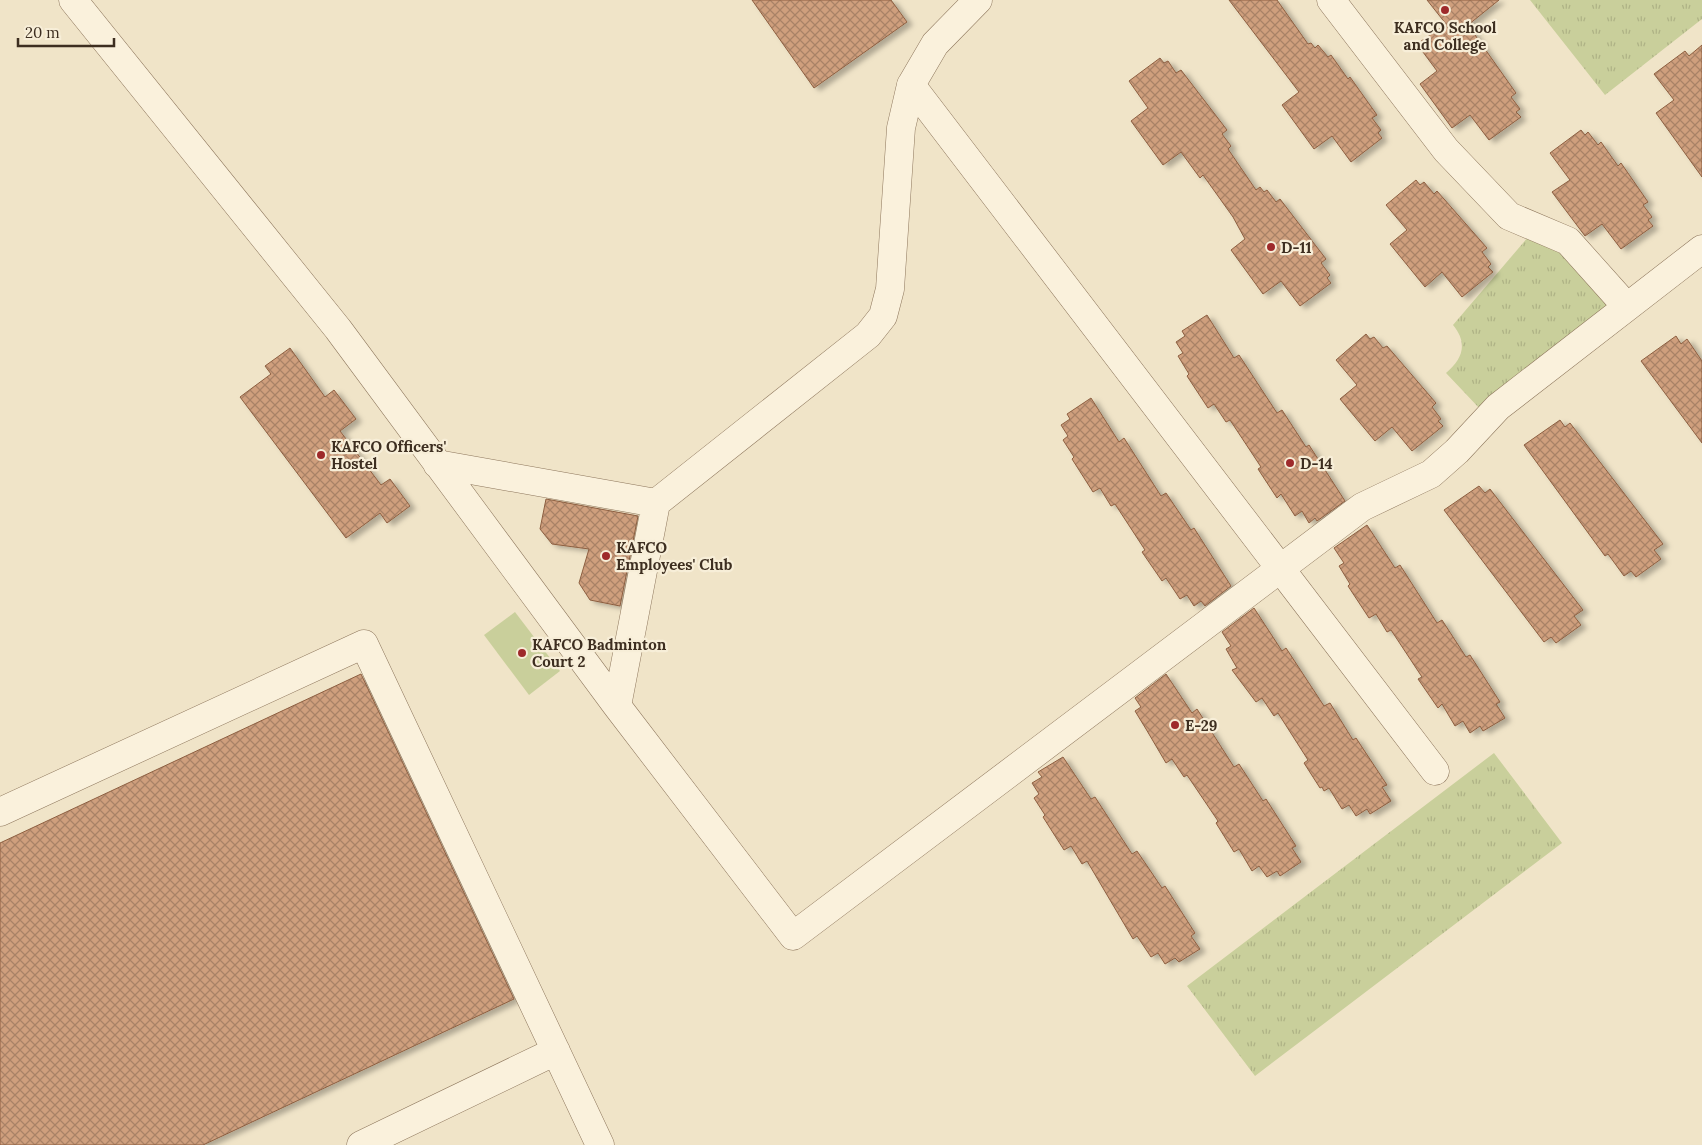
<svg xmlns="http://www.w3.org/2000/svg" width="1702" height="1145" font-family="Lora,serif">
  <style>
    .grass { fill: url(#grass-tufts) }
    .garden { fill: #c9cf9b }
    .building { fill: url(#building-cross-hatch); stroke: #8d5f41; filter: url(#shadow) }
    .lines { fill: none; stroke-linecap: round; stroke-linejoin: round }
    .minor-casing { stroke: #8d765c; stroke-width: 29 }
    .minor { stroke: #faf1dc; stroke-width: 28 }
    .poi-dot { fill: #9e2a2b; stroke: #f7eed8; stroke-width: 2 }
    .labels { text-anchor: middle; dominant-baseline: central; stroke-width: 4.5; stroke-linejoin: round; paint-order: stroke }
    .poi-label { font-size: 15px; font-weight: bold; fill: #3d2e20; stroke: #f7eed8; text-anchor: start }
  </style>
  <defs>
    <pattern id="grass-tufts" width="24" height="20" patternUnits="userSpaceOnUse" patternTransform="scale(1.25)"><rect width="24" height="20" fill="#c9cf9b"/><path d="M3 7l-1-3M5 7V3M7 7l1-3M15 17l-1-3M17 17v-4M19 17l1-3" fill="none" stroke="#aeb285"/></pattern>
    <pattern id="building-cross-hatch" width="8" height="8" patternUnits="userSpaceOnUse" patternTransform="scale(1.25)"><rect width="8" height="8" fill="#cf9f7d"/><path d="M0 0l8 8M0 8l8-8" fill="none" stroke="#a98266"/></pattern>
    <filter id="shadow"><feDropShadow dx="5.5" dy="3" stdDeviation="2.5" flood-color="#0004"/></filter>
  </defs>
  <rect width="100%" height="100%" fill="#f0e4c8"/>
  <path class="grass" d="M 1530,0 L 1702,0 L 1702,19 L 1605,95 Z
    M 1529,236 L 1561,249 L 1612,305 L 1481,410 L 1446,373 C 1463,359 1468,343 1453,325 Z
    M 1494,753 L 1562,843 L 1255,1076 L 1187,986 Z"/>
  <path class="garden" d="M 515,612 L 560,671 L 529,695 L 484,635 Z"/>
  <path class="building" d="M 752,0 L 891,0 L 907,22 L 814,88 Z
    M 1229,0 L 1277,0 L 1308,44 L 1311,43 L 1315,48 L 1318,45 L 1328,57 L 1331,55 L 1348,79 L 1350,77 L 1377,115 L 1372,118 L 1381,130 L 1378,133 L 1382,138 L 1351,162 L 1332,136 L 1314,149 L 1282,105 L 1299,92 Z
    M 1427,0 L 1499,0 L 1468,25 L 1516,93 L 1511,97 L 1520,109 L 1516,112 L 1521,117 L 1489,140 L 1470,115 L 1452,128 L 1420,84 L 1437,71 L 1417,44 L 1446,24 Z
    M 1702,45 L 1702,177 L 1656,113 L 1674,100 L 1654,74 L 1685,51 L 1689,56 Z
    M 1160,58 L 1164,63 L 1168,61 L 1176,73 L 1181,70 L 1227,130 L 1222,134 L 1231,146 L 1228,149 L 1256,190 L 1260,187 L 1264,192 L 1267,190 L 1276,202 L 1280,199 L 1326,259 L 1321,263 L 1330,275 L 1327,278 L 1331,283 L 1300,306 L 1281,281 L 1263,294 L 1231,250 L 1245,239 L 1233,217 L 1203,175 L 1200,178 L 1181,152 L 1163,165 L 1131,121 L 1148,108 L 1129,81 Z
    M 1581,130 L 1585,135 L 1588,132 L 1598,145 L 1601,142 L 1618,166 L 1621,163 L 1648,202 L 1643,205 L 1652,217 L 1648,220 L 1653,226 L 1621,249 L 1602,224 L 1585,236 L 1552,192 L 1570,180 L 1550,153 Z
    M 1416,180 L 1420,185 L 1424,182 L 1434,194 L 1437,191 L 1487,248 L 1482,252 L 1491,264 L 1488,267 L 1493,272 L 1462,297 L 1442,272 L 1425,287 L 1390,244 L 1407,230 L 1386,205 Z
    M 1207,315 L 1234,358 L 1239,355 L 1277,413 L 1282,410 L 1306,447 L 1309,445 L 1345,501 L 1317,521 L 1315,518 L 1309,523 L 1302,511 L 1295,516 L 1281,494 L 1277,498 L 1258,469 L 1261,467 L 1230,420 L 1226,422 L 1214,404 L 1208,408 L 1187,376 L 1189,374 L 1178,356 L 1183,353 L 1176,342 L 1185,336 L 1182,331 Z
    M 1366,334 L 1370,339 L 1374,337 L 1383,348 L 1387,346 L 1436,403 L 1432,407 L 1441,419 L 1438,421 L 1443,426 L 1412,451 L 1392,427 L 1375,441 L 1340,399 L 1357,385 L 1336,360 Z
    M 1676,336 L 1681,344 L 1687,339 L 1702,361 L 1702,443 L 1641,361 Z
    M 290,348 L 325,397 L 334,390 L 356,419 L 340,431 L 381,485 L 390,479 L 410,506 L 387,523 L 380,513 L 346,538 L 240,397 L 271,374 L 265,366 Z
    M 1091,398 L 1119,442 L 1124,438 L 1161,496 L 1166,493 L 1191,530 L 1194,528 L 1231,586 L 1205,606 L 1201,601 L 1194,606 L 1187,595 L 1180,599 L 1166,578 L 1162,581 L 1142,552 L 1145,550 L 1115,504 L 1111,506 L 1100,488 L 1093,492 L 1072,459 L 1074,457 L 1063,440 L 1068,436 L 1061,425 L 1070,419 L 1067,414 Z
    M 1560,420 L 1565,427 L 1570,423 L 1663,544 L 1654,550 L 1661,559 L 1636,577 L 1631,571 L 1624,576 L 1608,554 L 1605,556 L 1524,445 Z
    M 1479,486 L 1485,493 L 1490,489 L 1583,610 L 1574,616 L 1581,625 L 1556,643 L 1551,637 L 1544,642 L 1444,510 Z
    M 546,499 L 638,516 L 620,606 L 590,600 L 579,583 L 589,549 L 552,544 L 540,529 Z
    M 1367,525 L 1395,568 L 1400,565 L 1437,623 L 1442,620 L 1466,657 L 1470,655 L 1500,702 L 1496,704 L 1505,718 L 1483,731 L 1480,726 L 1470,733 L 1463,721 L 1455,726 L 1442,704 L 1438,708 L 1418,679 L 1422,677 L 1391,630 L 1387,632 L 1376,614 L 1369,618 L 1348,586 L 1350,584 L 1339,566 L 1344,563 L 1334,548 Z
    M 1254,608 L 1282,651 L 1286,648 L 1324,706 L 1330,703 L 1353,740 L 1356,738 L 1387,785 L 1382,787 L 1391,801 L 1370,814 L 1367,809 L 1356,816 L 1349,805 L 1342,809 L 1329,788 L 1324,791 L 1322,787 L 1320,788 L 1304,763 L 1308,760 L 1278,713 L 1274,716 L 1262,698 L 1256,702 L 1232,670 L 1237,668 L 1226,649 L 1231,646 L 1222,632 Z
    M 361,674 L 514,999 L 203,1145 L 0,1145 L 0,843 Z
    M 1166,674 L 1192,713 L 1197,709 L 1234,767 L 1239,764 L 1263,801 L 1266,799 L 1296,846 L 1292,848 L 1301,862 L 1280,876 L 1277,871 L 1267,877 L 1259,866 L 1252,871 L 1239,849 L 1234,852 L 1216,823 L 1218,821 L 1187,775 L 1184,777 L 1172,759 L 1166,763 L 1146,729 L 1135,711 L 1141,707 L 1135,698 Z
    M 1063,757 L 1091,799 L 1095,797 L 1132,854 L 1137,851 L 1162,888 L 1165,886 L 1195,933 L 1191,936 L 1200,949 L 1179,962 L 1175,958 L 1165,964 L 1158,953 L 1151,957 L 1137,936 L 1133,939 L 1087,861 L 1082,864 L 1071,846 L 1064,850 L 1043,817 L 1045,815 L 1034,798 L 1039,794 L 1032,783 L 1042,777 L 1038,772 Z"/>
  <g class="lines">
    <defs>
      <path id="minor" d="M 73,0 L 338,329 L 617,706 L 793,936 L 1362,507 L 1431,474 L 1457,451 L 1498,407 L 1702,249
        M 978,0 L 935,44 L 911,85 L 1435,771
        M 1331,0 L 1446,150 L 1509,216 L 1568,241 L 1627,307
        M 437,464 L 656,503 L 868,335 L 883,316 L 890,289 L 901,128 L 911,85
        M 617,706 L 656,503
        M 0,812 L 364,644 L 600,1145
        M 361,1145 L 556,1051"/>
    </defs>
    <use href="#minor" class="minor-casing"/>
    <use href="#minor" class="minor"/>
  </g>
  <g class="poi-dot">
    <circle cx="1445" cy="10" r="5"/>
    <circle cx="1271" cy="247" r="5"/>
    <circle cx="321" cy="455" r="5"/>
    <circle cx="1290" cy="463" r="5"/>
    <circle cx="606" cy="556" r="5"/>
    <circle cx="522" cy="653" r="5"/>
    <circle cx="1175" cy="725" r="5"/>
  </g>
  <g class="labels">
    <g class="poi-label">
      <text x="1445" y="27" text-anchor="middle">KAFCO School<tspan x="1445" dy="17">and College</tspan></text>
      <text x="1281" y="247">D-11</text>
      <text x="331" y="446">KAFCO Officers'<tspan x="331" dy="17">Hostel</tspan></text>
      <text x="1300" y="463">D-14</text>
      <text x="616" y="547">KAFCO<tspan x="616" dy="17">Employees' Club</tspan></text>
      <text x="532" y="644">KAFCO Badminton<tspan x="532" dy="17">Court 2</tspan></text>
      <text x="1185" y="725">E-29</text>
    </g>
  </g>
  <path d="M18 38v8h96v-8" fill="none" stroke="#3d2e20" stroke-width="2.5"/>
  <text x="25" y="38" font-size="15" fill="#3d2e20" stroke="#f7eed8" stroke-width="4" paint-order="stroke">20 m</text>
</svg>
